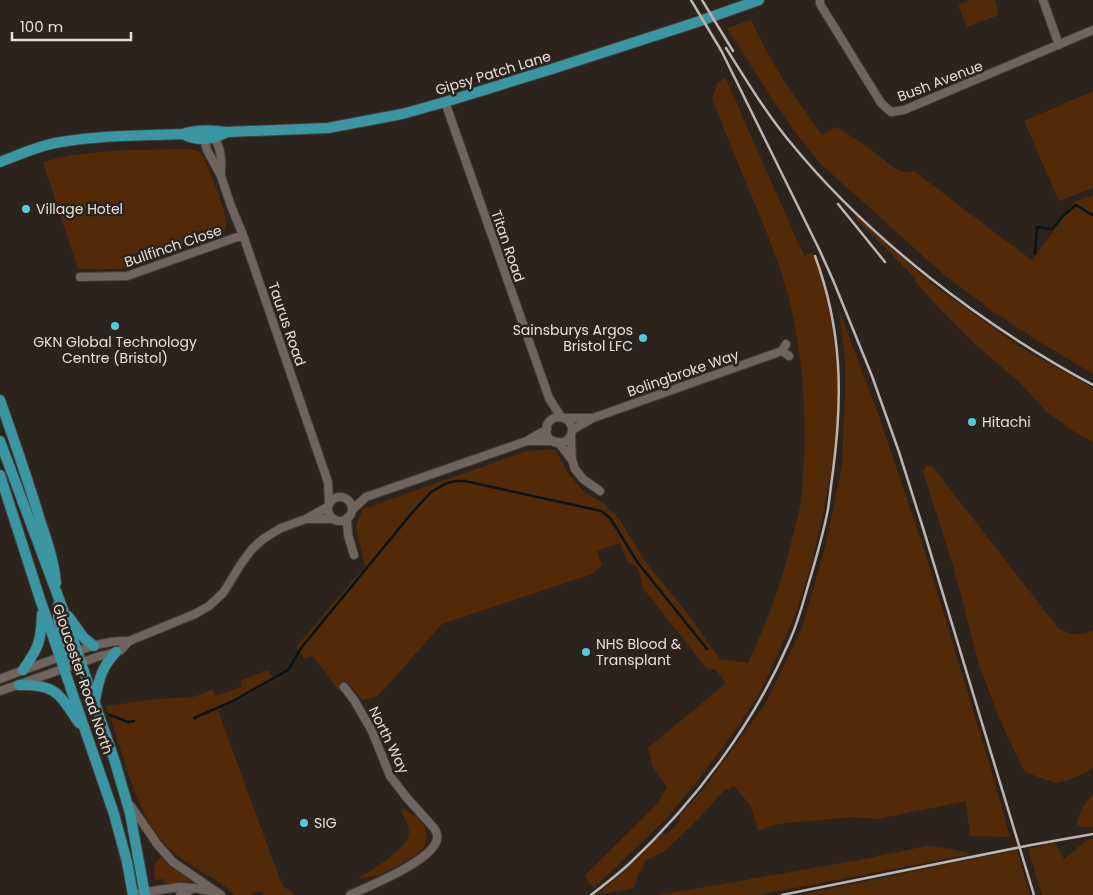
<svg xmlns="http://www.w3.org/2000/svg" width="1093" height="895" font-family="Poppins,sans-serif">
  <style>
    .green { fill: #532a08 }
    .lines { fill: none; stroke-linecap: round; stroke-linejoin: round }
    .stream { stroke: #081518; stroke-width: 2.5 }
    .minor-casing { stroke: #463f3a; stroke-width: 10 }
    .major-casing { stroke: #463f3a; stroke-width: 12 }
    .minor { stroke: #70655e; stroke-width: 8 }
    .major { stroke: #3b96a3; stroke-width: 10 }
    .rail { stroke: #bcb5b1; stroke-width: 2.5 }
    .poi-dot { fill: #56c9e1; stroke: #2c231d; stroke-width: 2 }
    .labels { text-anchor: middle; dominant-baseline: central; stroke-width: 5; stroke-linejoin: round; paint-order: stroke }
    .street-label { font-size: 14px; fill: #e6dfdb; stroke: #2c231d }
    .poi-label { font-size: 14px; fill: #e6dfdb; stroke: #2c231d; text-anchor: start }
  </style>
  <rect width="100%" height="100%" fill="#2c231d"/>
  <path class="green" d="M 970,0 L 995,0 L 999,15 L 967,27 L 958,4 Z
    M 751,20 L 767,52 L 786,84 L 822,135 L 837,127 L 842,130 L 876,153 L 894,168 L 907,173 L 914,171 L 1006,241 L 1032,260 L 1076,201 L 1093,195 L 1093,374 L 1032,337 L 994,312 L 943,274 L 821,164 L 801,140 L 778,108 L 727,28 Z
    M 725,77 L 804,256 L 813,253 L 823,282 L 832,322 L 838,378 L 838,418 L 833,461 L 822,519 L 812,563 L 795,615 L 777,656 L 758,696 L 732,735 L 698,780 L 666,819 L 594,888 L 584,876 L 658,803 L 667,787 L 653,767 L 648,748 L 726,683 L 715,669 L 707,669 L 642,587 L 641,578 L 637,567 L 628,562 L 620,543 L 597,551 L 602,565 L 592,574 L 442,624 L 378,696 L 362,700 L 348,683 L 338,690 L 313,656 L 304,658 L 296,647 L 365,566 L 356,527 L 358,520 L 363,509 L 527,451 L 552,449 L 556,451 L 568,473 L 583,491 L 603,503 L 620,520 L 643,559 L 687,613 L 720,659 L 748,663 C 766,624 781,585 791,543 C 794,531 798,518 800,506 C 809,440 805,356 787,292 C 779,262 767,233 755,204 C 740,169 726,134 712,99 L 717,84 Z
    M 1093,91 L 1093,188 L 1059,201 L 1024,121 Z
    M 182,149 C 194,149 197,148 204,158 C 209,170 229,217 226,226 C 226,229 223,231 222,233 L 190,245 C 184,246 181,245 177,242 L 168,244 L 167,252 L 141,263 L 121,269 L 78,269 L 43,162 C 88,149 136,150 182,149 Z
    M 856,216 L 932,284 L 1020,347 L 1093,388 L 1093,442 L 1078,434 L 1049,414 L 1017,380 L 976,345 L 940,309 L 915,281 L 915,278 L 855,218 Z
    M 839,310 L 880,419 L 926,555 L 990,766 L 1010,837 L 970,836 L 966,801 L 877,819 L 852,817 L 777,824 L 758,831 L 751,806 L 734,786 L 725,790 L 698,819 L 664,852 L 646,860 L 638,876 L 634,888 L 597,895 L 636,860 L 663,832 L 666,835 L 679,822 L 681,813 L 703,790 L 766,703 L 803,625 L 826,544 L 842,466 L 845,396 L 845,358 Z
    M 930,465 L 932,466 L 1058,628 C 1070,636 1080,635 1093,631 L 1093,767 L 1087,772 L 1069,780 L 1056,783 L 1040,778 L 1024,771 L 1000,720 L 979,665 L 953,565 L 923,472 L 926,466 Z
    M 268,670 L 274,680 L 218,711 L 281,882 L 284,887 L 293,893 L 293,895 L 263,895 L 261,891 L 253,893 L 252,895 L 234,895 C 223,882 208,876 194,867 C 184,861 175,854 167,846 C 132,810 124,751 106,706 L 158,699 L 193,697 L 213,690 L 215,696 L 242,687 L 240,681 Z
    M 1093,794 L 1093,827 L 1081,827 L 1077,824 C 1078,813 1086,802 1093,794 Z
    M 402,808 C 414,815 426,821 426,836 C 426,840 425,845 424,847 C 418,856 391,870 381,874 C 374,877 365,877 358,879 C 371,870 409,849 409,832 C 409,825 404,817 401,811 Z
    M 1088,839 L 1093,839 L 1093,895 L 1042,895 L 1028,849 L 1055,843 L 1064,859 Z
    M 927,846 L 953,849 L 971,854 L 758,895 L 659,895 L 859,860 Z
    M 1017,850 L 1030,895 L 799,895 Z
    M 163,855 L 164,857 C 165,863 171,869 177,867 L 195,881 L 165,884 L 164,879 L 155,880 C 153,867 153,865 163,855 Z"/>
  <g class="lines">
    <path class="stream" d="M 1035,254 L 1037,227 L 1052,229 L 1064,215 L 1076,205 L 1092,215 L 1093,214
      M 110,715 L 128,722 L 134,721
      M 194,718 L 233,701 L 288,670 L 301,648 L 411,514 L 431,492 L 447,483 L 456,481 L 465,481 L 601,511 L 610,518 L 638,563 L 707,649"/>
    <defs>
      <path id="minor" d="M 820,0 L 820,4 L 881,103 L 891,112 L 904,110 L 1093,30
        M 1043,0 L 1059,45
        M 445,102 L 549,398 L 561,417
        M 213,132 C 214,138 217,142 219,148 C 222,156 221,166 221,174
        M 202,134 L 204,138 L 207,150 L 221,176 L 231,206 L 243,235 L 328,482 L 329,502
        M 80,277 L 127,276 L 243,235
        M 786,344 L 782,351 L 789,356
        M546 430a13 13 0 1 1 26 0a13 13 0 1 1-26 0Z
        M 565,418 L 591,418
        M 572,430 L 593,418 L 782,351
        M 571,435 L 572,460
        M 529,441 L 554,441
        M 558,442 L 572,460 L 575,469 L 583,479 L 600,491
        M328 509a12 12 0 1 1 24 0a12 12 0 1 1-24 0Z
        M 352,510 L 366,497 L 527,441 L 547,429
        M 347,518 L 348,535 L 354,555
        M 308,519 L 333,519
        M 0,679 C 23,670 46,662 69,654 C 89,647 108,640 129,641
        M 344,687 L 354,700 L 372,731 L 390,776 L 407,798 L 434,828 C 436,831 438,835 437,839 C 433,861 369,886 350,895
        M 0,691 L 97,657 L 116,652 L 121,650 L 129,641 L 195,614 L 209,606 L 223,593 L 241,564 L 252,549 L 263,539 L 281,528 L 306,519 L 327,507
        M 131,806 L 157,844 L 173,862 L 221,895
        M 132,894 L 180,887 L 194,888
        M 180,895 L 194,888 L 215,892"/>
      <path id="major" d="M 183,134 C 198,142 212,140 227,132
        M 0,162 C 18,155 36,147 55,143 C 97,135 140,136 183,134 C 197,129 212,130 227,132 L 328,128 L 402,114 L 445,102 L 552,69 L 694,23 L 759,0
        M 0,400 C 14,440 28,480 40,520 C 47,541 54,561 56,583
        M 0,441 L 62,607 L 115,762 L 130,813 L 145,895
        M 0,475 L 40,599 L 114,814 L 127,862 L 133,895
        M 58,605 L 58,619 L 68,654 L 64,669
        M 68,616 L 84,638 L 94,646
        M 23,670 C 39,647 41,642 42,614
        M 19,685 C 57,684 59,694 79,723
        M 95,700 C 99,679 101,668 116,652"/>
    </defs>
    <use href="#minor" class="minor-casing"/>
    <use href="#major" class="major-casing"/>
    <use href="#minor" class="minor"/>
    <use href="#major" class="major"/>
    <path class="rail" d="M 691,0 L 722,52 L 819,249 L 833,280 L 872,376 L 899,452 L 923,528 L 1034,895
      M 702,0 L 733,51
      M 726,48 C 746,80 766,113 790,142 C 870,240 982,325 1093,385
      M 838,204 L 885,262
      M 591,895 C 604,885 617,875 629,864 C 695,802 753,725 789,642 C 797,625 802,607 807,589 C 815,562 823,536 828,509 C 830,496 831,484 833,471 C 843,395 842,329 815,256
      M 782,895 L 1031,845 L 1093,834"/>
  </g>
  <g class="poi-dot">
    <circle cx="26" cy="209" r="5"/>
    <circle cx="115" cy="326" r="5"/>
    <circle cx="643" cy="338" r="5"/>
    <circle cx="972" cy="422" r="5"/>
    <circle cx="586" cy="652" r="5"/>
    <circle cx="304" cy="823" r="5"/>
  </g>
  <g class="labels">
    <g class="street-label">
      <text transform="translate(493 73) rotate(-17)">Gipsy Patch Lane</text>
      <text transform="translate(940 81) rotate(-21)">Bush Avenue</text>
      <text transform="translate(173 246) rotate(-19)">Bullfinch Close</text>
      <text transform="translate(508 246) rotate(71)">Titan Road</text>
      <text transform="translate(287 324) rotate(71)">Taurus Road</text>
      <text transform="translate(683 373) rotate(-19)">Bolingbroke Way</text>
      <text transform="translate(83 679) rotate(71)">Gloucester Road North</text>
      <text transform="translate(389 740) rotate(64)">North Way</text>
    </g>
    <g class="poi-label">
      <text x="36" y="209">Village Hotel</text>
      <text x="633" y="330" text-anchor="end">Sainsburys Argos<tspan x="633" dy="16">Bristol LFC</tspan></text>
      <text x="115" y="342" text-anchor="middle">GKN Global Technology<tspan x="115" dy="16">Centre (Bristol)</tspan></text>
      <text x="982" y="422">Hitachi</text>
      <text x="596" y="644">NHS Blood &amp;<tspan x="596" dy="16">Transplant</tspan></text>
      <text x="314" y="823">SIG</text>
    </g>
  </g>
  <path d="M12 32v8h119v-8" fill="none" stroke="#e6dfdb" stroke-width="2.5"/>
  <text x="20" y="32" font-size="15" fill="#e6dfdb" stroke="#2c231d" stroke-width="4" paint-order="stroke">100 m</text>
</svg>
